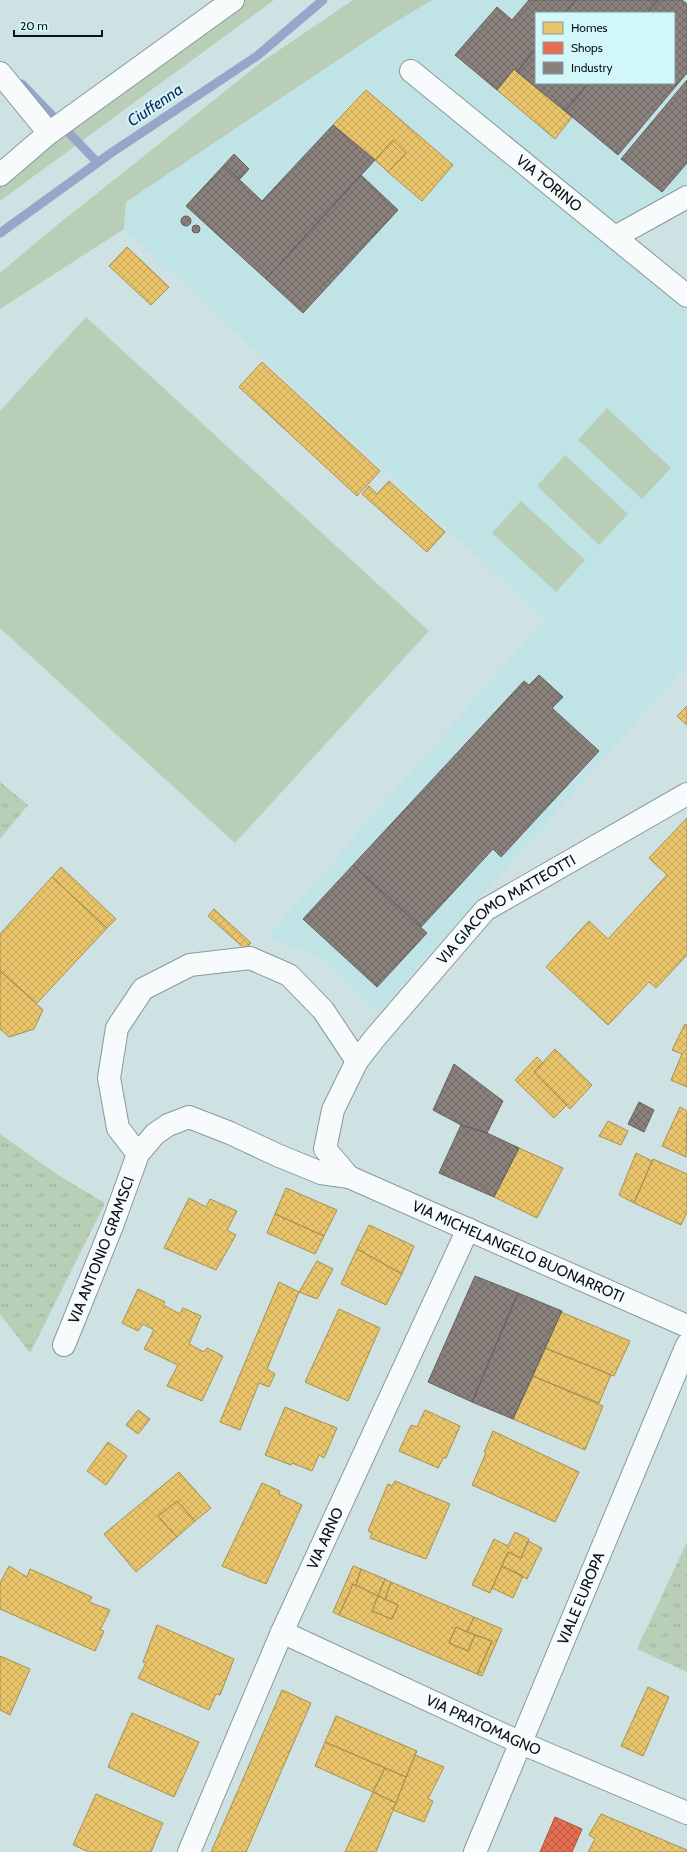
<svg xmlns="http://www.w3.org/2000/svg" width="687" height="1852" font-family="Cabin,sans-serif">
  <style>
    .built { fill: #c0e3e5; fill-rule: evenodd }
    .green { fill: #b8ceb6 }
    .park { fill: url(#park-tufts) }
    .homes { fill: url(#homes-cross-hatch); stroke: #a69051 }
    .shops { fill: url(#shops-cross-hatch); stroke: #a4543f }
    .industry { fill: url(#industry-cross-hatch); stroke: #63615d }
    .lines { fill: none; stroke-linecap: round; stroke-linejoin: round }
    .stream { stroke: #95a6c8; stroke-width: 9 }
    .minor-casing { stroke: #89999a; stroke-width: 24 }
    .tertiary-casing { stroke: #89999a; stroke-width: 24 }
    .minor { stroke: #f8fbfb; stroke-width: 22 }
    .tertiary { stroke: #f8fbfb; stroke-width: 22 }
    .labels { text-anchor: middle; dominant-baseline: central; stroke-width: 4; stroke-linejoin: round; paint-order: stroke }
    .street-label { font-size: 15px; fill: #081516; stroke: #d2f7f9 }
    .water-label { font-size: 16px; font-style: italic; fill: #192760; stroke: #d2f7f9 }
  </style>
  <defs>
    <pattern id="park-tufts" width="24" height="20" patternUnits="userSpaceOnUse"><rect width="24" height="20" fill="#b8ceb6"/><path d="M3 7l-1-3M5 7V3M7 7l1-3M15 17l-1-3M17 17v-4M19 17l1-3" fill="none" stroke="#9db09c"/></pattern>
    <pattern id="homes-cross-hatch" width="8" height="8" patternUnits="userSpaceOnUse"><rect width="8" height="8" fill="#e9c46a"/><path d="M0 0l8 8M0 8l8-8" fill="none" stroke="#c6a85b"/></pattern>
    <pattern id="shops-cross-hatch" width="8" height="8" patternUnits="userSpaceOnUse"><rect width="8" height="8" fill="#e76f51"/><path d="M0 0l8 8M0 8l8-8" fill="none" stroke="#b95a42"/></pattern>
    <pattern id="industry-cross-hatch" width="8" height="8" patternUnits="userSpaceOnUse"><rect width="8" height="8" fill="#8a817c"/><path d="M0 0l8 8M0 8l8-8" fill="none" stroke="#6f6865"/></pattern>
  </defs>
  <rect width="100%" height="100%" fill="#cee2e3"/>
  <path class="built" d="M 432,0 L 687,0 L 687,211 L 621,247 L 687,304 L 687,665 L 378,1012 L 317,955 L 267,937 L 545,619 L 124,229 L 126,202 L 387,27 ZM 536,13 L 674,13 L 674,83 L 536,83 Z"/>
  <path class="green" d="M 243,0 L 274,0 L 0,201 L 0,184 L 82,118 Z
    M 353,0 L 432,0 L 387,27 L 126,202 L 124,229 L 0,309 L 0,273 L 56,226 L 263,61 Z
    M 86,317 L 429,631 L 235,843 L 0,628 L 0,411 Z
    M 607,408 L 671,468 L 642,499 L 578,440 Z
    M 565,455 L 628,514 L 599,545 L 537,486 Z
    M 521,501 L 585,560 L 556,592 L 492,533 Z"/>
  <path class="park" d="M 0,782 L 28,805 L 0,839 Z
    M 0,1134 L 58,1175 L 105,1203 L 30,1353 L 0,1314 Z
    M 687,1542 L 687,1672 L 637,1649 Z"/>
  <path class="homes" d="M 514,69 L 572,117 L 555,139 L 497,90 Z
    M 366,90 L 453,165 L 422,201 L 388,172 L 406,153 L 393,140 L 375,160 L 333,125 Z
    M 393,140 L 406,153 L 388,172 L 375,160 Z
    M 127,247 L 169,287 L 151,305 L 109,266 Z
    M 262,362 L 380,471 L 357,496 L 239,387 Z
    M 389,481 L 445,532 L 427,552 L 362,494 L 369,486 L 377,494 Z
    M 687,706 L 687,725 L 677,716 Z
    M 687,818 L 687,955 L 656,988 L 649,982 L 608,1025 L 546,967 L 589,921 L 608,939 L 667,875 L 649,858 Z
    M 61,867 L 116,919 L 107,928 L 52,877 Z
    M 52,877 L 107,928 L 37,1003 L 0,971 L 0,934 Z
    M 214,909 L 251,943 L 245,949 L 208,916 Z
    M 0,971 L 43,1010 L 34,1029 L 9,1037 L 0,1029 Z
    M 685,1024 L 687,1025 L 687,1087 L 671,1080 L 682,1054 L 672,1050 Z
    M 555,1049 L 592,1085 L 570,1109 L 534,1072 Z
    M 537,1057 L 543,1063 L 534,1072 L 567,1105 L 554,1118 L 515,1080 Z
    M 680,1107 L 687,1111 L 686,1157 L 662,1146 Z
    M 608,1121 L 628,1131 L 621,1145 L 599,1136 Z
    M 519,1148 L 563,1168 L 537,1218 L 494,1197 Z
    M 636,1153 L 652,1161 L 634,1203 L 619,1195 Z
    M 653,1159 L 687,1174 L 687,1212 L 681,1225 L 634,1203 Z
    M 286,1188 L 337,1210 L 324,1236 L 275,1214 Z
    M 189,1198 L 206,1207 L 210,1199 L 237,1211 L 227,1230 L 236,1235 L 216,1270 L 164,1248 Z
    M 275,1214 L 324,1236 L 315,1254 L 267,1233 Z
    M 369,1225 L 414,1246 L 402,1274 L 357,1249 Z
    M 357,1249 L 402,1274 L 386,1305 L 341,1284 Z
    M 317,1261 L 333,1269 L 317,1299 L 299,1292 Z
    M 279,1282 L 299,1292 L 267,1369 L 275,1374 L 269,1387 L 259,1383 L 240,1430 L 220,1422 Z
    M 138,1289 L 165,1302 L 163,1305 L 180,1314 L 183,1308 L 201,1316 L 189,1344 L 204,1352 L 207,1348 L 223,1356 L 202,1401 L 167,1386 L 178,1365 L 144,1349 L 154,1330 L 143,1324 L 138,1331 L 122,1323 Z
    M 339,1309 L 380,1328 L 348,1401 L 305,1382 Z
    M 561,1312 L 630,1341 L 614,1376 L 545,1348 Z
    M 545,1348 L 611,1375 L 599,1403 L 533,1376 Z
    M 533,1376 L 603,1406 L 585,1450 L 513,1419 Z
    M 285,1407 L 337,1428 L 324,1458 L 319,1455 L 312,1471 L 292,1463 L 291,1465 L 265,1455 Z
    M 138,1410 L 150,1419 L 138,1434 L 126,1425 Z
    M 425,1410 L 460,1426 L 446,1458 L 444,1457 L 438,1468 L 399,1451 L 411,1425 L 417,1427 Z
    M 493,1431 L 579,1472 L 555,1522 L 472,1485 L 486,1453 L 484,1452 Z
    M 108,1442 L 127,1456 L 106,1485 L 87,1471 Z
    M 179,1472 L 211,1508 L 195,1521 L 177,1501 L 158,1516 L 177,1537 L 136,1572 L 104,1534 Z
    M 395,1481 L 450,1504 L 426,1559 L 370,1538 L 372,1533 L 368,1531 L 388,1484 L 392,1486 Z
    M 262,1483 L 280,1491 L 279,1494 L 302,1505 L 266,1584 L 222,1566 Z
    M 177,1501 L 195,1521 L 177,1537 L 158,1516 Z
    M 515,1532 L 529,1539 L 521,1558 L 508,1552 L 490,1593 L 472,1585 L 494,1539 L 508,1546 Z
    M 528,1541 L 542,1548 L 527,1579 L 502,1566 L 508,1552 L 521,1558 Z
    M 9,1566 L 27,1577 L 30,1569 L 92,1597 L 89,1602 L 110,1610 L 100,1630 L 104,1631 L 95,1651 L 0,1609 L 0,1583 Z
    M 353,1566 L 361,1569 L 356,1585 L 353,1584 L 339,1615 L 333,1612 Z
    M 502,1566 L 523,1576 L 513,1598 L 492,1588 Z
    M 361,1569 L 385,1579 L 378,1596 L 356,1585 Z
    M 385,1579 L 391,1582 L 385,1599 L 378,1596 Z
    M 391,1582 L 474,1617 L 467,1632 L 456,1627 L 449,1643 L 468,1651 L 475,1635 L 492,1641 L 477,1674 L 339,1615 L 353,1584 L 378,1596 L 372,1611 L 392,1619 L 398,1605 L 385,1599 Z
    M 378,1596 L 398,1605 L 392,1619 L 372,1611 Z
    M 474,1617 L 502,1629 L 482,1676 L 477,1674 L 492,1641 L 467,1632 Z
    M 157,1625 L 234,1659 L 220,1695 L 216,1694 L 209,1710 L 138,1678 L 146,1663 L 143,1662 Z
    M 456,1627 L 475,1635 L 468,1651 L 449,1643 Z
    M 0,1656 L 30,1669 L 10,1715 L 0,1710 Z
    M 648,1687 L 669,1697 L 643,1756 L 621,1746 Z
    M 282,1690 L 311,1703 L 246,1852 L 211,1852 Z
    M 132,1713 L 199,1742 L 174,1797 L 108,1767 Z
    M 336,1716 L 417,1751 L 406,1777 L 325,1742 Z
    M 325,1742 L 385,1768 L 373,1792 L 315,1766 Z
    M 415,1755 L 444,1767 L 428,1799 L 433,1801 L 424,1822 L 393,1810 Z
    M 385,1768 L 406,1777 L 396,1803 L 373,1792 Z
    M 373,1792 L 396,1803 L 376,1852 L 345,1852 Z
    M 96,1794 L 163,1823 L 151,1852 L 89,1852 L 73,1845 Z
    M 601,1814 L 687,1850 L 687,1852 L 588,1852 L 595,1839 L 589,1835 Z"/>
  <path class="shops" d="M 555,1817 L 582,1829 L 572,1852 L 540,1852 Z"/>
  <path class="industry" d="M 529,0 L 576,0 L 565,13 L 536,13 L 536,48 L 517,72 L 514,69 L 497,90 L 455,55 L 497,7 L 512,20 Z
    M 576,0 L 658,0 L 647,13 L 565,13 Z
    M 658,0 L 682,0 L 687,4 L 687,73 L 618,155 L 565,111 L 589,83 L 674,83 L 674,13 L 647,13 Z
    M 536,48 L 536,83 L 589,83 L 565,111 L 517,72 Z
    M 687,80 L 687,163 L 662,192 L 621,159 Z
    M 333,125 L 375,160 L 266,279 L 186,206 L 224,165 L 262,201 Z
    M 234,154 L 249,169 L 239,180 L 224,165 Z
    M 361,175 L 398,210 L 303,313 L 266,279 Z
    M181 221a5 5 0 1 1 10 0a5 5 0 1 1-10 0Z
    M192 229a4 4 0 1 1 8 0a4 4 0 1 1-8 0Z
    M 539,675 L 563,697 L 552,708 L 599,751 L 501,857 L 493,849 L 421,927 L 353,865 L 524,681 L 529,685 Z
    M 353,865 L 427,933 L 377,987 L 303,919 Z
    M 454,1064 L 503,1101 L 487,1133 L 461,1125 L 433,1110 Z
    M 639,1102 L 654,1110 L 644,1132 L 628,1124 Z
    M 461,1125 L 487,1133 L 519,1148 L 494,1197 L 439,1173 Z
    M 475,1276 L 518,1293 L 472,1402 L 428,1382 Z
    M 518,1293 L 562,1311 L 513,1419 L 472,1402 Z"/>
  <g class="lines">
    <path class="stream" d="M 22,84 L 97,162
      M 0,233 L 111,153 L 257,56 L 323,0"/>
    <defs>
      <g id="minor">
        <path id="s1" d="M 411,71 L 687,296"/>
        <path d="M 0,73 L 49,133"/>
        <path d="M 0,175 L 49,133 L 233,0"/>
        <path d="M 615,237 L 687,197"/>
        <path id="s2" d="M 357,1061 L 374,1039 L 485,910 L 687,794"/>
        <path id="s3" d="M 349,1177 L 687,1326"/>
        <path id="s4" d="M 64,1345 L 112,1226 L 138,1154 L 155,1134 L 168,1125 L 189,1117 L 230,1133 L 277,1155 L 321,1173 L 349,1177 L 325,1149 L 333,1110 L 357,1061 L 323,1010 L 289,975 L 250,958 L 190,965 L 143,989 L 117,1028 L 109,1078 L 118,1128 L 138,1154"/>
        <path id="s5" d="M 282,1632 L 521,1743 L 687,1813"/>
        <path id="s6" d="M 189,1852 L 282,1632 L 468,1229"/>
      </g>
      <g id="tertiary">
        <path id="s7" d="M 475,1852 L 687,1345"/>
      </g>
    </defs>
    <use href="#minor" class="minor-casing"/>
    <use href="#tertiary" class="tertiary-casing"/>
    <use href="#minor" class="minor"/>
    <use href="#tertiary" class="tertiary"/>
  </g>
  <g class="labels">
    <g class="street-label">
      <text stroke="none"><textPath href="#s1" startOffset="178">VIA TORINO</textPath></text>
      <text stroke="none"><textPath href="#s2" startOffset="215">VIA GIACOMO MATTEOTTI</textPath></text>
      <text stroke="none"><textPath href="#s4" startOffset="102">VIA ANTONIO GRAMSCI</textPath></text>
      <text stroke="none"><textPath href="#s3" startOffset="185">VIA MICHELANGELO BUONARROTI</textPath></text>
      <text stroke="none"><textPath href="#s6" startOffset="342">VIA ARNO</textPath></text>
      <text stroke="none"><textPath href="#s7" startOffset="275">VIALE EUROPA</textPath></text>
      <text stroke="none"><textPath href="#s5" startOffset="222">VIA PRATOMAGNO</textPath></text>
    </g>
    <g class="water-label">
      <text transform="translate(155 105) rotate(-34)">Ciuffenna</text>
    </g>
  </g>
  <rect x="535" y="12" width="140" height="72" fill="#d2f7f9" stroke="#819d9e"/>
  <rect x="543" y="22" width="20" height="12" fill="#e9c46a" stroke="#819d9e"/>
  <text x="571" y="32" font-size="12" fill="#081516">Homes</text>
  <rect x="543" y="42" width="20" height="12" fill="#e76f51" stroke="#819d9e"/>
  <text x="571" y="52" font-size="12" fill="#081516">Shops</text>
  <rect x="543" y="62" width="20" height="12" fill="#8a817c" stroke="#819d9e"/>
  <text x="571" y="72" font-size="12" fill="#081516">Industry</text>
  <path d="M14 30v6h88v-6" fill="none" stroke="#081516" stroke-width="2"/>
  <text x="20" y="30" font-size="12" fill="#081516" stroke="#d2f7f9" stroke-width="3" paint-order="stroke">20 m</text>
</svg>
